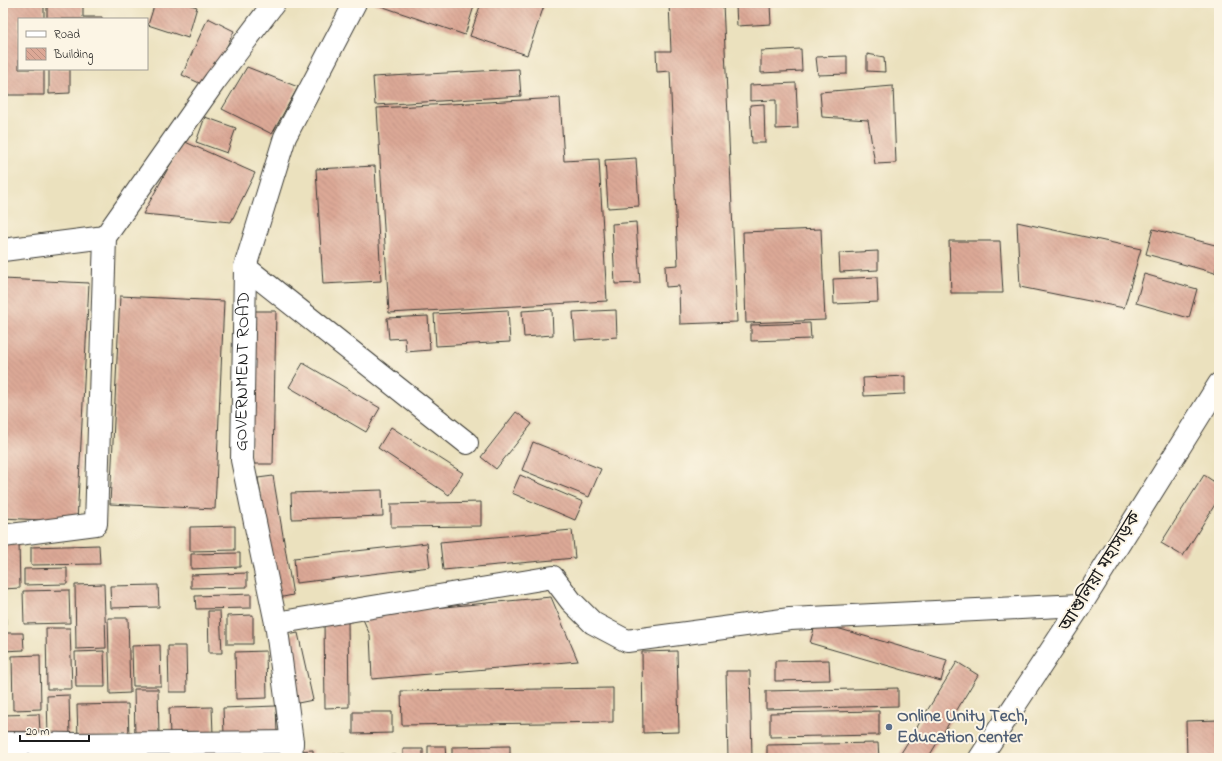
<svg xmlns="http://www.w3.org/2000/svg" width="1222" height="761" font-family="'Indie Flower','Noto Sans Bengali',sans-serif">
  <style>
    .building { fill: url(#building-back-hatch) }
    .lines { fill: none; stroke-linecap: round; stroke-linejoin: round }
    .minor-casing { stroke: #3b3a34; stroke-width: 24 }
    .highway-casing { stroke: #3b3a34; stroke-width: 24 }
    .minor { stroke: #fff; stroke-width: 22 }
    .highway { stroke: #fff; stroke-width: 22 }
    .service-dot { fill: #5c6f8a; stroke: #fcf5e5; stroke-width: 1.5 }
    .labels { text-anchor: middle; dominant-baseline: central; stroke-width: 4; stroke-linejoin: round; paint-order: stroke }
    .street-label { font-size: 18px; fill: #1c1c1c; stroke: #fcf5e5 }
    .service-label { font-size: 18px; font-weight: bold; fill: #4e5e75; stroke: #fcf5e5; text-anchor: start }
  </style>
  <defs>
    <pattern id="building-back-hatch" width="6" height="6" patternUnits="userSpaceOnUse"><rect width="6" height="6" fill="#dca896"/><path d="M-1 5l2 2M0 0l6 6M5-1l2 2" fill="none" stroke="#bc9081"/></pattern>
  </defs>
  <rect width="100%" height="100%" fill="#fcf5e5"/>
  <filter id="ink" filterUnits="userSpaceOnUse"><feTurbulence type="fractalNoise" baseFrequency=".025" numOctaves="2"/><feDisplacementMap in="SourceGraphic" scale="8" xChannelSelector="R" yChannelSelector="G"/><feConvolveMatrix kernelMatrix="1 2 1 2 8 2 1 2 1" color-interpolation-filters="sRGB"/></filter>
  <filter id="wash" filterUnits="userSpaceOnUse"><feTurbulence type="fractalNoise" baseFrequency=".012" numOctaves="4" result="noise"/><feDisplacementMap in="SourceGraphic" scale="16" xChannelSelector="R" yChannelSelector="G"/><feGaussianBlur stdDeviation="0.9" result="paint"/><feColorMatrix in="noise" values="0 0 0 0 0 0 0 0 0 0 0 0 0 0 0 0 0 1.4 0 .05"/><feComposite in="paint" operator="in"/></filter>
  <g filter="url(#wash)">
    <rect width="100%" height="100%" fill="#ebe1be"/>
    <g id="blocks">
      <path class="building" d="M 3,3 L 44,3 L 44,19 L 19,19 L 19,69 L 44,69 L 44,95 L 3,95 Z
        M 47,3 L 83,3 L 83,17 L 102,17 L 102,19 L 47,19 Z
        M 155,3 L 184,3 L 197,7 L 188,38 L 148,25 Z
        M 372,3 L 475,3 L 465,35 Z
        M 481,3 L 545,3 L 527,55 L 470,36 Z
        M 669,3 L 723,3 L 737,322 L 680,324 L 679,286 L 666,287 L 665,266 L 678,265 L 670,71 L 657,72 L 656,51 L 671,51 Z
        M 770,4 L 771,24 L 737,26 L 736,6 Z
        M 208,18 L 234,31 L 208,87 L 182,75 Z
        M 801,49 L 802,71 L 761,73 L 761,51 Z
        M 867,54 L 884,57 L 885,72 L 867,71 Z
        M 847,56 L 847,74 L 818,75 L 816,57 Z
        M 247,67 L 298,87 L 272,134 L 222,109 Z
        M 49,69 L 70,69 L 70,93 L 49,94 Z
        M 519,69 L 521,96 L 375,105 L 373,77 Z
        M 796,83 L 798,128 L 776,129 L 776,100 L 750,101 L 750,85 Z
        M 893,86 L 896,163 L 875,164 L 868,120 L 822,117 L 820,92 Z
        M 560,98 L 564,161 L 599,159 L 607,301 L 389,313 L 377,108 Z
        M 764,104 L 765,143 L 752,143 L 750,105 Z
        M 205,117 L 236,128 L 227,153 L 196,142 Z
        M 183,141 L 255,173 L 231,222 L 143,214 Z
        M 636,158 L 639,206 L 608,208 L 605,160 Z
        M 375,166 L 381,281 L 323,284 L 316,169 Z
        M 636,222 L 640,283 L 615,284 L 612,224 Z
        M 1017,222 L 1141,249 L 1124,308 L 1020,287 Z
        M 821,229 L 825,320 L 746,323 L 743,232 Z
        M 1153,229 L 1219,246 L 1219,256 L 1215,273 L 1146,254 Z
        M 949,241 L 1000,241 L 1003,293 L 951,293 Z
        M 878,251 L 878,270 L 840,272 L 839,253 Z
        M 1144,274 L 1197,289 L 1189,318 L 1136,303 Z
        M 877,277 L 878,302 L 834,304 L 833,279 Z
        M 3,279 L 89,283 L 77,522 L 3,518 Z
        M 120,296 L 224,301 L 215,509 L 110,504 Z
        M 552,309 L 553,335 L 524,337 L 522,311 Z
        M 508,310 L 510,342 L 436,346 L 434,314 Z
        M 616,310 L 617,337 L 575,340 L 573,312 Z
        M 253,311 L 276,311 L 273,464 L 250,464 Z
        M 428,316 L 430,350 L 406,352 L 405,338 L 389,339 L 387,318 Z
        M 810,323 L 811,339 L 751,341 L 751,325 Z
        M 303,363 L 380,408 L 366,432 L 289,387 Z
        M 905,376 L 905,394 L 864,396 L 863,378 Z
        M 516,412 L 532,424 L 496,469 L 481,457 Z
        M 391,427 L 463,473 L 449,495 L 378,448 Z
        M 533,442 L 601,469 L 589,497 L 522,470 Z
        M 520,475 L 583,502 L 575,520 L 512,493 Z
        M 1204,475 L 1219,485 L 1219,498 L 1183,556 L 1161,543 Z
        M 273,476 L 293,595 L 278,598 L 258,478 Z
        M 382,490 L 383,516 L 292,519 L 291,493 Z
        M 481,502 L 481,526 L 391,527 L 391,504 Z
        M 235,526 L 235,550 L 190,551 L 190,527 Z
        M 572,530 L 575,558 L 443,570 L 440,542 Z
        M 19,543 L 20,588 L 3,589 L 3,544 Z
        M 427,543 L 430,567 L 296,583 L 294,558 Z
        M 99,545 L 100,564 L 31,565 L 31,547 Z
        M 240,553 L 240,567 L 191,569 L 191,554 Z
        M 67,568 L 67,584 L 24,585 L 24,569 Z
        M 247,573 L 247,587 L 191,588 L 191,575 Z
        M 104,584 L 106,648 L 76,649 L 75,585 Z
        M 158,585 L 159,607 L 111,608 L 110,586 Z
        M 69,590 L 70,623 L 24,624 L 23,591 Z
        M 251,594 L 251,608 L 196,609 L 195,596 Z
        M 3,597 L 5,597 L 6,628 L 3,629 Z
        M 551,597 L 578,661 L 372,679 L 370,635 L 362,617 L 380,613 Z
        M 208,611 L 220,611 L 222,653 L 209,653 Z
        M 253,615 L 253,644 L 227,644 L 227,616 Z
        M 108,618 L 128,618 L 130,693 L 110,694 Z
        M 324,621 L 348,621 L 349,707 L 325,708 Z
        M 816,622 L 947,660 L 941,681 L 810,643 Z
        M 46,628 L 70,628 L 72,689 L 47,689 Z
        M 3,633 L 23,633 L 24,650 L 3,651 Z
        M 298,633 L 313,700 L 298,703 L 283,636 Z
        M 160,645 L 161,686 L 133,686 L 132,646 Z
        M 168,646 L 186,646 L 187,692 L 169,692 Z
        M 104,651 L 105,687 L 76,687 L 75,652 Z
        M 266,651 L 267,698 L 236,699 L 235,652 Z
        M 677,651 L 679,732 L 643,733 L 642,652 Z
        M 40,655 L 41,709 L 13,710 L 12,656 Z
        M 829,660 L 830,680 L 775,681 L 775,661 Z
        M 957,662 L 978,675 L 928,758 L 898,758 Z
        M 726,671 L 750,671 L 752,758 L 728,758 Z
        M 613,688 L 613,722 L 402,725 L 401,691 Z
        M 898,688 L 898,706 L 766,709 L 766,691 Z
        M 134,689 L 158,689 L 159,735 L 135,736 Z
        M 69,695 L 70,736 L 48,737 L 47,696 Z
        M 128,704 L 129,737 L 78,739 L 77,705 Z
        M 276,706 L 277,733 L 224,734 L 223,708 Z
        M 212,707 L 213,735 L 170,736 L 169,708 Z
        M 879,711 L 879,735 L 770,737 L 770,713 Z
        M 353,712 L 392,712 L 392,733 L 353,734 Z
        M 39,714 L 40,731 L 3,732 L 3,715 Z
        M 1219,720 L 1219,758 L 1187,758 L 1186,721 Z
        M 878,743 L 879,758 L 767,758 L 767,745 Z
        M 428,746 L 445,746 L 446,758 L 428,758 Z
        M 510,746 L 510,758 L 452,758 L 452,747 Z
        M 193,747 L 193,758 L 64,758 L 63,750 Z
        M 269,747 L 269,758 L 203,758 L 203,748 Z
        M 403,749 L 423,749 L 423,758 L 403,758 Z
        M 313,750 L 313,758 L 298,758 L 298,751 Z
        M 46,751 L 46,758 L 3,758 L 3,752 Z
        M 345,754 L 345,758 L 320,758 L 320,755 Z
        M 396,755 L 396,758 L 354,758 L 354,756 Z"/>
    </g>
  </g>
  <g filter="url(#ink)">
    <use href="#blocks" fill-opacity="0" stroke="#3b3a34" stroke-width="1"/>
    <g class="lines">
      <defs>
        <g id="minor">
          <path d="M 3,250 L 105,237"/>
          <path d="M 245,267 L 467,443"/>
          <path d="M 3,536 L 96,524 L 105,237 L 215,81 L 274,3"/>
          <path d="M 276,623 L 553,577 L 571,601 L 593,623 L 627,641 L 790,619 L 1081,605"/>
          <path d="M 3,743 L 70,744 L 292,742"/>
          <path id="s1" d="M 291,758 L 292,742 L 276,623 L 242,460 L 245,267 L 285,137 L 355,3"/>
        </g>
        <path id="highway" d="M 980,758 L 1081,605 L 1219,384"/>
      </defs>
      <use href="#minor" class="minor-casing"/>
      <use href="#highway" class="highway-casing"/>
      <use href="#minor" class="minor"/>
      <use href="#highway" class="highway"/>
    </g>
  </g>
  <circle class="service-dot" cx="889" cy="727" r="4"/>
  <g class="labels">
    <g class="street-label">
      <text stroke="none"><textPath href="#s1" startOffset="391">GOVERNMENT ROAD</textPath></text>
      <text transform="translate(1101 572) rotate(-58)">আশুলিয়া মহাসড়ক</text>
    </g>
    <g class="service-label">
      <text x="897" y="717">Online Unity Tech,<tspan x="897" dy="21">Education center</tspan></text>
    </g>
  </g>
  <rect width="1222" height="761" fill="none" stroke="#fcf5e5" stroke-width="16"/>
  <rect x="18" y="18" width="130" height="52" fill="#fcf5e5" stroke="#a29e95"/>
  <rect x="26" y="31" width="20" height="6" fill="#ffffff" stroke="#a29e95"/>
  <text x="54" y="38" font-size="12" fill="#1c1c1c">Road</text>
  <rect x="26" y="48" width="20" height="12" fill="url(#building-back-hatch)" stroke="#a29e95"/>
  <text x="54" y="58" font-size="12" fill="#1c1c1c">Building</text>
  <path d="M20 735v6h69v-6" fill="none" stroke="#1c1c1c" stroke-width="2"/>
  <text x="26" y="735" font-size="12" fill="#1c1c1c" stroke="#fcf5e5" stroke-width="3" paint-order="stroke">20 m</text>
</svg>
